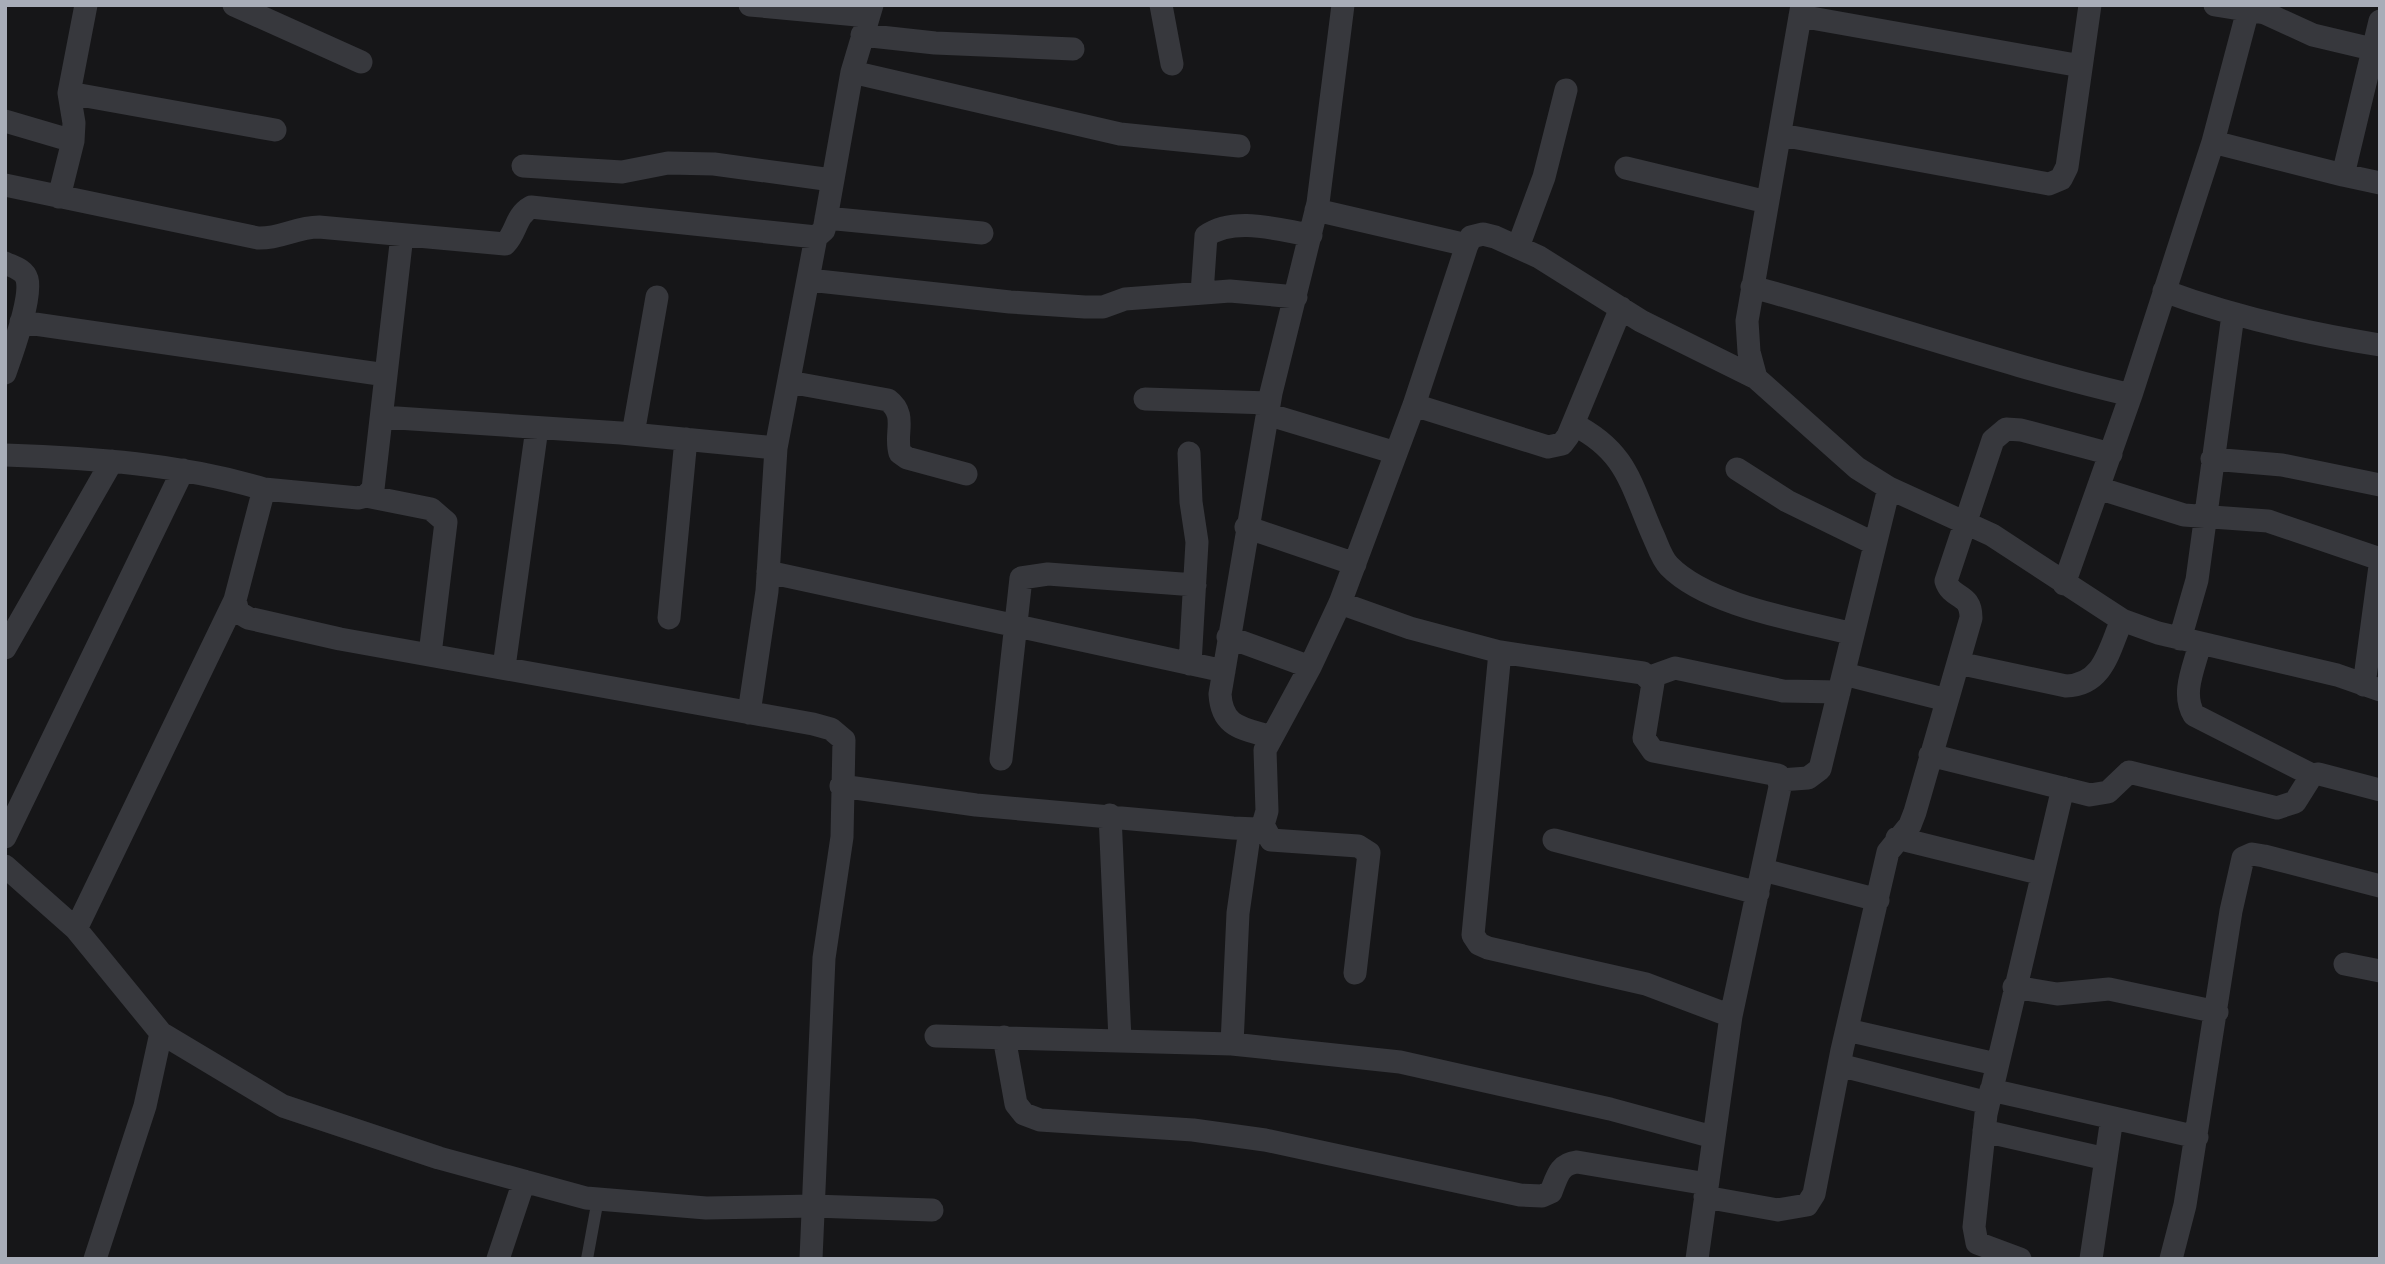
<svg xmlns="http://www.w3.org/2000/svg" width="2385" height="1264" font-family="'Noto Sans',sans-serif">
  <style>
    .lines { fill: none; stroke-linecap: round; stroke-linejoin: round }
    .lane { stroke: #37383d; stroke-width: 12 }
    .street { stroke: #37383d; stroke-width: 23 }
  </style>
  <rect width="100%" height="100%" fill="#161618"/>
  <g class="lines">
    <path class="lane" d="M 587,1259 L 598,1199"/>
    <path class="street" d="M 234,5 L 361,62
      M 750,5 L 868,16
      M 1161,5 L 1172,64
      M 2215,5 L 2265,13 L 2313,35 L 2372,49
      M 1800,16 L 2081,66
      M 2380,21 L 2343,175 L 2380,183
      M 862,35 L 935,43 L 1073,49
      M 852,72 L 1120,134 L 1239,146
      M 69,93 L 275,130
      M 5,121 L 73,141
      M 1781,135 L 2049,184 L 2061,179 L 2067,167 L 2090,5
      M 2213,142 L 2248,10
      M 523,166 L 622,172 L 668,163 L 714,164 L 832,180
      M 1626,168 L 1767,202
      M 5,185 L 258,238 C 280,239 296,227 319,227 L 505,244 C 517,232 515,216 531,207 L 816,237 L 824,230 L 852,72 L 872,5
      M 59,197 L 73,141 L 74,123 L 69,93 L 86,5
      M 1316,210 L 1467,245
      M 826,218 L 982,233
      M 1518,247 L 1544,177 L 1566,90
      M 5,263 C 13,267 24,269 27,279 C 32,298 12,353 5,373
      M 809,280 L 1010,302 L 1085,307 L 1103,307 L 1125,299 L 1230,291 L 1296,297
      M 1752,287 C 1879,321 2003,365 2131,395
      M 2164,291 C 2234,317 2305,333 2380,345
      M 1202,293 L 1206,236 C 1235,216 1278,230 1311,235
      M 21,322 L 386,375
      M 1756,378 L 1749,352 L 1747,321 L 1802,5
      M 789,382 L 888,400 C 908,415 894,434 900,453 L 907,458 L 966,474
      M 1145,399 L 1269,403
      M 1414,405 L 1548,447 L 1562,444 L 1568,436 L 1621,308
      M 1267,414 L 1396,453
      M 382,417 L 621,433 L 776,448
      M 1573,424 C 1626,451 1630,482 1652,533 C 1657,543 1661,558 1669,566 C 1708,606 1799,620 1853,634
      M 633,434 L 657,297
      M 1189,453 L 1191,502 L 1197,542 L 1190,664
      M 5,455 C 93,458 180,464 264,489 L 235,600 L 238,612 L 248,618 L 340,639 L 813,724 L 831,729 L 844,740 L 842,837 L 824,958 L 811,1259
      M 2212,459 L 2282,465 L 2380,485
      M 1737,469 L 1787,501 L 1875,544
      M 2098,488 L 2184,515 L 2268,521 L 2380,559
      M 264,489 L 358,498 L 366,496 L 373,489 L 402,235
      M 366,496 L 431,509 L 446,522 L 430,654
      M 1246,527 L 1355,564
      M 768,572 L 1224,671
      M 2064,584 L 2131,395 L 2213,142 L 2343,175
      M 1340,603 L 1410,628 L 1500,652 L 1643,673 L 1653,683 L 1644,738 L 1653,751 L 1778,775 L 1780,787 L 1731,1016 L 1697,1259
      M 669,618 L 686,439
      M 1228,637 L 1310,667
      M 2180,639 L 2197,580 L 2233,315
      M 2200,644 C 2194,668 2181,693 2194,715 L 2312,775
      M 5,648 L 112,461
      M 1500,652 L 1473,935 L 1479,944 L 1488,948 L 1646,984 L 1731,1016
      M 1958,663 L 2066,686 C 2104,685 2109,649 2122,620
      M 504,667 L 537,428
      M 1844,674 L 1947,700
      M 1650,677 L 1675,668 L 1783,691 L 1839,692
      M 2364,685 L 2380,566
      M 749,713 L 767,591 L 776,448 L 816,237
      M 1271,737 C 1243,728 1222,728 1220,694 L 1271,393 L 1318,203 L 1343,5
      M 1930,755 L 2090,795 L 2108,792 L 2129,772 L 2277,808 L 2295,802 L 2312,775 L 2319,774 L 2380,790
      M 1001,759 L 1021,578 L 1048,574 L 1195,585
      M 1780,780 L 1808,778 L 1820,769 L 1889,488
      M 841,786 L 976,805 L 1233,828 L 1257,829 L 1263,825 L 1267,811 L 1265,750 L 1310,667 L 1340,603 L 1414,405 L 1467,245 L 1471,237 L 1483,234 L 1495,237 L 1539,257 L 1641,321 L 1756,378 L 1857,468 L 1889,488 L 1992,535 L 2122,620 L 2158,633 L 2337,675 L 2380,690
      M 1110,815 L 1120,1040
      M 1263,825 L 1271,840 L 1358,846 L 1369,853 L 1355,973
      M 5,837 L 183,470
      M 1897,838 L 2042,874
      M 1554,840 L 1758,893
      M 5,866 L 76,929 L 161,1033 L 283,1106 L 439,1158 L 586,1198 L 706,1208 L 813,1206 L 932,1210
      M 1763,870 L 1878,900
      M 76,929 L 235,600
      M 2345,964 L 2380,971
      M 2014,987 L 2057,994 L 2109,989 L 2217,1012
      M 1847,1030 L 1996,1064
      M 936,1036 L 1232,1044 L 1400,1062 L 1610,1109 L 1713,1137
      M 1004,1037 L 1016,1104 L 1024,1114 L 1040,1120 L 1193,1130 L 1265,1140 L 1520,1195 L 1542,1196 L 1551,1192 C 1557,1177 1559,1164 1577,1162 L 1707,1184
      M 1232,1044 L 1238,913 L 1250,829
      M 1839,1065 L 1988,1103
      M 1991,1090 L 2197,1137
      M 1984,1131 L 2106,1159
      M 1705,1197 L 1778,1210 L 1807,1205 L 1814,1194 L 1842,1050 L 1888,852 L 1910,825 L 1915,812 L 1971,618 C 1971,592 1952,600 1946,581 L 1993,440 L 2006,429 L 2021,430 L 2111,454
      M 95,1259 L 145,1106 L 161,1033
      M 498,1259 L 524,1181
      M 2020,1259 L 1977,1243 L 1974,1227 L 1986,1114 L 2063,788
      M 2091,1259 L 2112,1118
      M 2171,1259 L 2185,1205 L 2231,911 L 2243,858 L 2252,854 L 2264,856 L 2380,886"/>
  </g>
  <rect width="2385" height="1264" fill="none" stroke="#a8adb8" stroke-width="14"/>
</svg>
